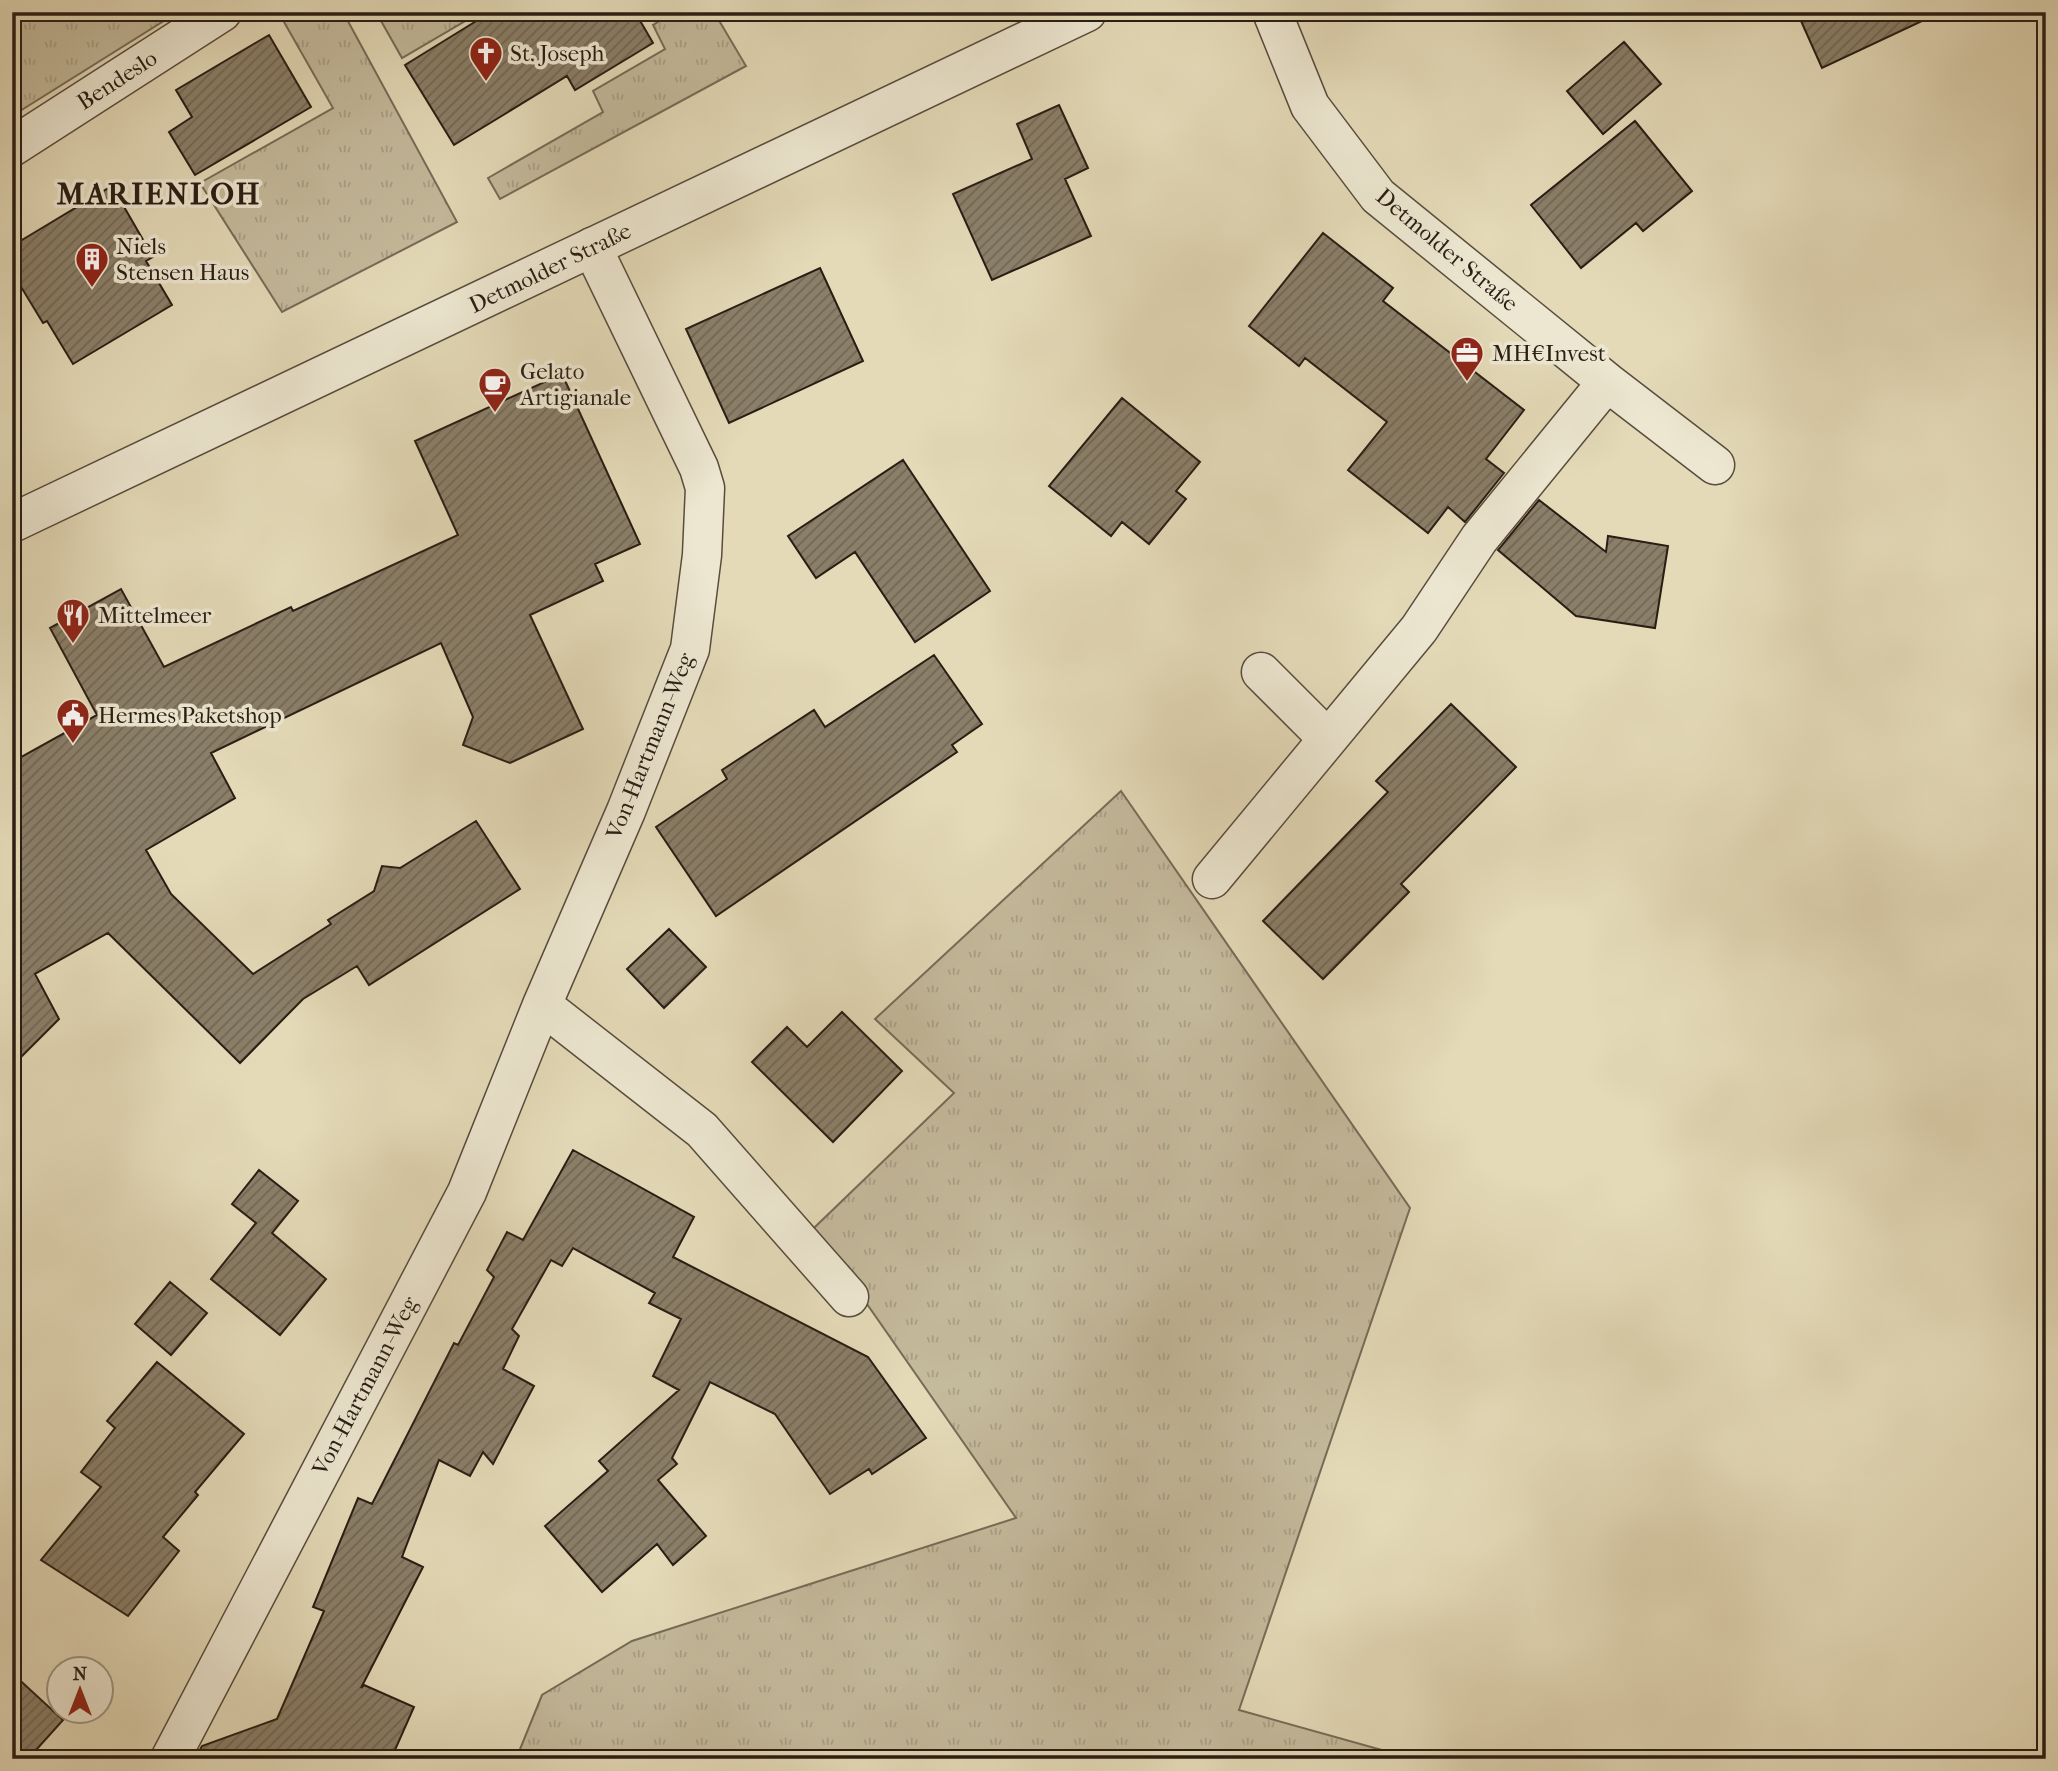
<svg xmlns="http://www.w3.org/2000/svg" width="2058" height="1771" font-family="'IM FELL French Canon',serif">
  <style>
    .grass { fill: url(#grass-tufts); stroke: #766c58; stroke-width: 2 }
    .building { fill: url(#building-hatch); stroke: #291d14; stroke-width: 2 }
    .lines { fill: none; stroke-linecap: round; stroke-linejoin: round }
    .minor-casing { stroke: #584c3d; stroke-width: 41 }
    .tertiary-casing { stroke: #584c3d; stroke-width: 41 }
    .minor { stroke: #ede7d1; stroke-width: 38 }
    .tertiary { stroke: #ede7d1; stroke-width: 38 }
    .labels { text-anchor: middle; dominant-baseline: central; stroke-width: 7; stroke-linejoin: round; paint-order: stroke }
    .poi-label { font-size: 23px; fill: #291d14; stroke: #ede7d1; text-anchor: start }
    .street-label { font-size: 23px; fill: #291d14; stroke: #ede7d1 }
    .district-label { font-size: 30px; font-weight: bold; letter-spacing: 2px; fill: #291d14; stroke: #ede7d1 }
  </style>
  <defs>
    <pattern id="grass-tufts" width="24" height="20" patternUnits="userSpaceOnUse" patternTransform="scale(1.75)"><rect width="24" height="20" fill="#c4ba9c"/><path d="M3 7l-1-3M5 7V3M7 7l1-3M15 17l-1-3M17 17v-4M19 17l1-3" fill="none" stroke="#a89f86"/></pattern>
    <pattern id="building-hatch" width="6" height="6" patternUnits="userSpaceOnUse" patternTransform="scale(1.75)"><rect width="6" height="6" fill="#8a7f69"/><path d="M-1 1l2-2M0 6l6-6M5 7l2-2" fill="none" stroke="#716755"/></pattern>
  </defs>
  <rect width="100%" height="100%" fill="#e4dab8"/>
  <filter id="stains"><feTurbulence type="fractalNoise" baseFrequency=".00286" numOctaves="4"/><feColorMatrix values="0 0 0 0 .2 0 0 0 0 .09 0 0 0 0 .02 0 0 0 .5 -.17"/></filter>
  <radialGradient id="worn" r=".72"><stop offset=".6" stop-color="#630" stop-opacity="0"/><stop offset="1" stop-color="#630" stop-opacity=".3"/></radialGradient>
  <path class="grass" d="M 12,12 L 178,12 L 12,116 Z
    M 286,12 L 343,12 L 457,222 L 282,312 L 200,183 L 333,108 L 280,15 Z
    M 376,12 L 476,12 L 477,14 L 402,58 Z
    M 675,12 L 714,12 L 746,66 L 500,199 L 488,178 L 603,112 L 593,91 L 665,49 L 653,25 Z
    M 1121,791 L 1410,1208 L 1239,1710 L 1414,1759 L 516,1759 L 542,1695 L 632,1641 L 1016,1518 L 814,1228 L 954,1093 L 875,1019 Z"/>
  <path class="building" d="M 491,12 L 635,12 L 653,43 L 575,90 L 567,76 L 454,145 L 405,65 Z
    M 1797,12 L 1941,12 L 1822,68 Z
    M 269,35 L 311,107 L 195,175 L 169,132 L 192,117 L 176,90 Z
    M 1624,42 L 1661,84 L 1603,134 L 1567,91 Z
    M 1059,105 L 1088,168 L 1065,179 L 1091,236 L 992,280 L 953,194 L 1032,159 L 1017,124 Z
    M 1635,121 L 1692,191 L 1643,231 L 1636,223 L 1581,268 L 1531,205 Z
    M 112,186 L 153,257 L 146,261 L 172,305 L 73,364 L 47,321 L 43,323 L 12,272 L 12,246 Z
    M 1323,233 L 1393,288 L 1383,301 L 1524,410 L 1486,459 L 1504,473 L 1465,522 L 1448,507 L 1428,533 L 1348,470 L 1387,422 L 1305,358 L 1299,366 L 1249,326 Z
    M 820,268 L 863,361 L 729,423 L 686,329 Z
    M 562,374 L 640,544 L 595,564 L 603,581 L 530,615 L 583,729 L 510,763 L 463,745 L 473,717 L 441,643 L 211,753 L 235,798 L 146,850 L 171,894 L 253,974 L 331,924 L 328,920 L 374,891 L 382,866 L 400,868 L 476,821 L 520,889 L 369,985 L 357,966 L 303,999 L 240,1063 L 108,933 L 35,974 L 59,1019 L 12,1066 L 12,762 L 97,715 L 50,628 L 121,589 L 164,667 L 291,607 L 293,611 L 458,535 L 415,441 Z
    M 1122,398 L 1200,462 L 1176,491 L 1186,499 L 1149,544 L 1122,522 L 1111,536 L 1049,486 Z
    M 903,460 L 990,591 L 915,642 L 855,552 L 816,578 L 788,536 Z
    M 1539,500 L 1606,552 L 1608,536 L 1668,546 L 1655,628 L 1576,616 L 1498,550 Z
    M 934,655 L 982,724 L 952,745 L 957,752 L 716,916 L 656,827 L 727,779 L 722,770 L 814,710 L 825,727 Z
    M 1451,704 L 1516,767 L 1401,884 L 1409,892 L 1323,979 L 1263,921 L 1388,792 L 1376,781 Z
    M 669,929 L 706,967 L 664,1008 L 627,969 Z
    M 842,1012 L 902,1071 L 833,1142 L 752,1062 L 787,1027 L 807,1047 Z
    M 573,1150 L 694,1217 L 673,1257 L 868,1357 L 926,1438 L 872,1474 L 869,1469 L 830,1494 L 775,1414 L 710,1382 L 672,1458 L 677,1464 L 658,1480 L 706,1536 L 673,1565 L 657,1544 L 602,1592 L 545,1526 L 608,1471 L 599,1461 L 679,1390 L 653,1376 L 681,1319 L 649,1303 L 655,1293 L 573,1248 L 562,1266 L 551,1260 L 512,1329 L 519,1336 L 503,1369 L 534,1386 L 493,1464 L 483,1452 L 470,1476 L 439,1460 L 402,1557 L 423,1567 L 361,1688 L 364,1685 L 414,1707 L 391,1759 L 195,1759 L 202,1746 L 277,1719 L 324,1611 L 313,1607 L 358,1498 L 372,1504 L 454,1343 L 458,1345 L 494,1277 L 487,1270 L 507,1232 L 523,1240 Z
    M 259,1170 L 298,1201 L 272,1233 L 326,1279 L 280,1335 L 211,1279 L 256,1223 L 232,1204 Z
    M 170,1282 L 207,1313 L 171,1355 L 135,1324 Z
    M 157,1362 L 244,1434 L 195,1492 L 198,1495 L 163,1537 L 179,1551 L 128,1616 L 41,1560 L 101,1487 L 81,1472 L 115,1428 L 107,1421 Z
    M 12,1673 L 63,1720 L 28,1759 L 12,1759 Z"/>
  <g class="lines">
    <defs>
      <path id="minor" d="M 1272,12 L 1310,106 L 1378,196 L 1607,382 L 1715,465
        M 12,147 L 222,12
        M 1261,672 L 1328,739
        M 1212,879 L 1419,629 L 1479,539 L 1607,382
        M 542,1005 L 702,1130 L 849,1297
        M 170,1759 L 467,1192 L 542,1005 L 626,811 L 690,649 L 702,555 L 705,488 L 699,468 L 592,247"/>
      <path id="tertiary" d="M 12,523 L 1087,12"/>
    </defs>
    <use href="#minor" class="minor-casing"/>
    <use href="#tertiary" class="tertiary-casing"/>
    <use href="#minor" class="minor"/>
    <use href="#tertiary" class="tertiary"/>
  </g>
  <defs>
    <symbol id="church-pin" viewBox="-11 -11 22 30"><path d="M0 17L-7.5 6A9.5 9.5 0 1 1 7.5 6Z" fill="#8f2418" stroke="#ede7d1"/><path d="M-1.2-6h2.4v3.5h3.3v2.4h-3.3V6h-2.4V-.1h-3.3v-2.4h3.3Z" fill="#fff"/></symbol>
    <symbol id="building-pin" viewBox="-11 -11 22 30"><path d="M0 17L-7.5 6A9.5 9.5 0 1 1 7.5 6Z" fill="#8f2418" stroke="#ede7d1"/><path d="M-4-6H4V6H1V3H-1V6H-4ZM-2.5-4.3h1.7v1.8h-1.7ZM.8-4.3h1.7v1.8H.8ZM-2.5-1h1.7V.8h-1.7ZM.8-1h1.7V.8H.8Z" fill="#fff"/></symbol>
    <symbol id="office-pin" viewBox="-11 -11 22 30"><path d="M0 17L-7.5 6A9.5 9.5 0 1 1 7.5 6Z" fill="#8f2418" stroke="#ede7d1"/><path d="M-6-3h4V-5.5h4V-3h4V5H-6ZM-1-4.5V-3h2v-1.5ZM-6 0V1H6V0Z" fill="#fff"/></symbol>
    <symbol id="cafe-pin" viewBox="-11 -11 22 30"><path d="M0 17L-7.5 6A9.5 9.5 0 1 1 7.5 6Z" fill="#8f2418" stroke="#ede7d1"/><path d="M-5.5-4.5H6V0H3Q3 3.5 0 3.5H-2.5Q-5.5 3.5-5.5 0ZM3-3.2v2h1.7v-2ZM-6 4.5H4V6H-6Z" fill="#fff"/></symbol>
    <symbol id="restaurant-pin" viewBox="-11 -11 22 30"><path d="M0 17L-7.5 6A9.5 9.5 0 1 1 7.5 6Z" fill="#8f2418" stroke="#ede7d1"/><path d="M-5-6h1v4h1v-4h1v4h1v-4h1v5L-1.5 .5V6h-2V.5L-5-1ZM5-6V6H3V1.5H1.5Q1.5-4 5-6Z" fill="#fff"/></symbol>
    <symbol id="civic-pin" viewBox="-11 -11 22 30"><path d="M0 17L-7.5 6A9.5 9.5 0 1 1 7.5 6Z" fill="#8f2418" stroke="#ede7d1"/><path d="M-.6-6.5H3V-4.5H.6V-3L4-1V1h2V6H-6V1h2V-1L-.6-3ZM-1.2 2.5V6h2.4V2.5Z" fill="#fff"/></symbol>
  </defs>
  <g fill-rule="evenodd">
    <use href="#church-pin" x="467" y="34" width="38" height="52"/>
    <use href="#building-pin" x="73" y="240" width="38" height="52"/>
    <use href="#office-pin" x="1448" y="334" width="38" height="52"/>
    <use href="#cafe-pin" x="476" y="365" width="38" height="52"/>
    <use href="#restaurant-pin" x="54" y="596" width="38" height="52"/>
    <use href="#civic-pin" x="54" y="696" width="38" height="52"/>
  </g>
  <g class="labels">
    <g class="poi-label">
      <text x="510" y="53">St. Joseph</text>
      <text x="116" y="246">Niels<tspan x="116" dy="26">Stensen Haus</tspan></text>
      <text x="1492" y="353">MH€Invest</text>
      <text x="520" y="371">Gelato<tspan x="520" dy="26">Artigianale</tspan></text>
      <text x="98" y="615">Mittelmeer</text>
      <text x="98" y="715">Hermes Paketshop</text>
    </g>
    <g class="street-label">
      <text transform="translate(117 80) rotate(-33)">Bendeslo</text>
      <text transform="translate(1447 250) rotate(40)">Detmolder Straße</text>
      <text transform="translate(550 268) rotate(-26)">Detmolder Straße</text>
      <text transform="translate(650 746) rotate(-68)">Von-Hartmann-Weg</text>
      <text transform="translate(365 1386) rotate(-62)">Von-Hartmann-Weg</text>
    </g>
    <g class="district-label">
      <text x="159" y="194">MARIENLOH</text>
    </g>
  </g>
  <rect width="2058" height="1771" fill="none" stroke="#e4dab8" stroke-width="42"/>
  <rect x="14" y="14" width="2030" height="1743" fill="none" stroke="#291d14" stroke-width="3.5"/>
  <rect x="21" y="21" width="2016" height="1729" fill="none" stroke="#291d14" stroke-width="2"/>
  <g transform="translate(80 1690)"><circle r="33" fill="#ede7d1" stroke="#9f9685" stroke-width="2"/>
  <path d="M0-5L12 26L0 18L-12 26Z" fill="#8f2418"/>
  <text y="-10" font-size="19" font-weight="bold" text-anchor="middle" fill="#291d14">N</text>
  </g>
  <rect width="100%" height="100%" filter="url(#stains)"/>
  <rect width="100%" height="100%" fill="url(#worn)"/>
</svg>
